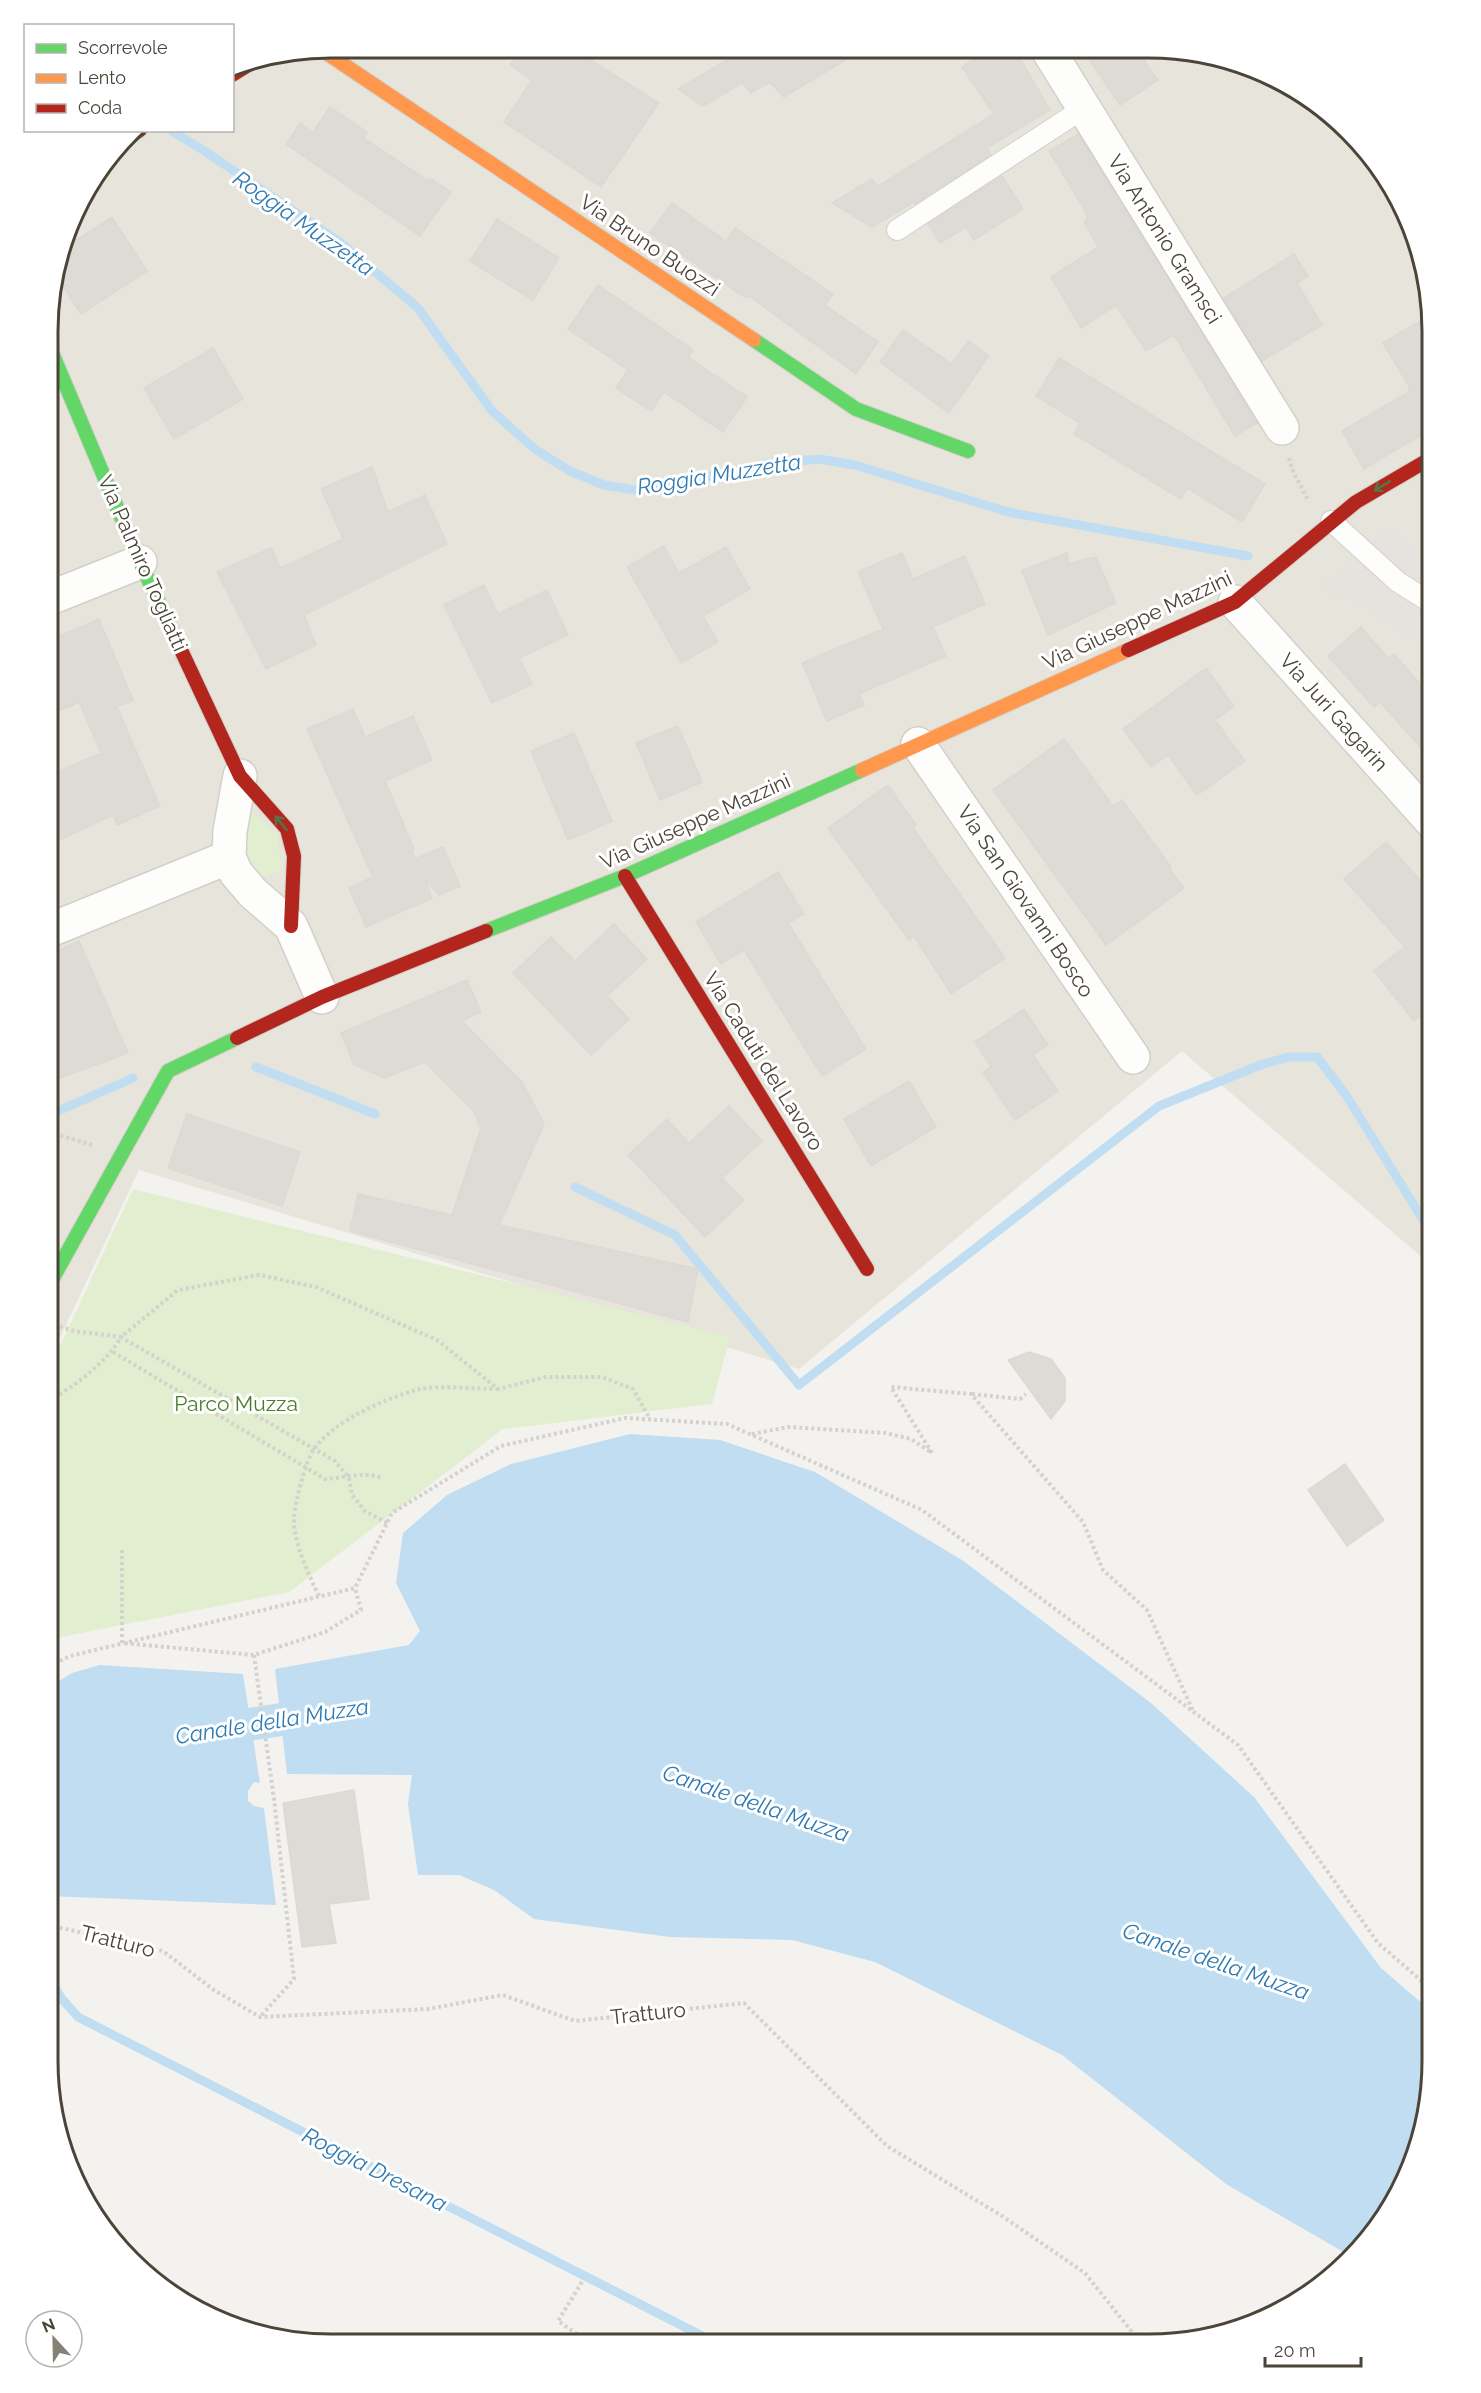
<svg xmlns="http://www.w3.org/2000/svg" width="1481" height="2393" font-family="Raleway,sans-serif">
  <style>
    .residential { fill: #e7e4dc }
    .green { fill: #e1eecf }
    .parking { fill: #e6e3df }
    .water { fill: #c0ddf1 }
    .lines { fill: none; stroke-linecap: round; stroke-linejoin: round }
    .stream { stroke: #c0ddf1; stroke-width: 9 }
    .canal { stroke: #c0ddf1; stroke-width: 33 }
    .building { fill: #dedbd6; stroke: #dcd9d4; stroke-width: 1.5 }
    .lane-casing { stroke: #d2d0cb; stroke-width: 22 }
    .street-casing { stroke: #d2d0cb; stroke-width: 36 }
    .fast-casing { stroke: #d3cfc5; stroke-width: 16 }
    .slow-casing { stroke: #d3cfc5; stroke-width: 16 }
    .jam-casing { stroke: #d3cfc5; stroke-width: 16 }
    .path { stroke: #d3d2cc; stroke-width: 4; stroke-dasharray: 3 3; stroke-linecap: butt }
    .lane { stroke: #fdfdfc; stroke-width: 20 }
    .street { stroke: #fdfdfc; stroke-width: 33 }
    .fast { stroke: #63d668; stroke-width: 14 }
    .slow { stroke: #ff974d; stroke-width: 14 }
    .jam { stroke: #b3261e; stroke-width: 14 }
    .oneway { stroke: #537749 }
    .labels { text-anchor: middle; dominant-baseline: central; stroke-width: 6; stroke-linejoin: round; paint-order: stroke }
    .street-label { font-size: 21px; fill: #4b4439; stroke: #fff }
    .park-label { font-size: 21px; fill: #4a7f2a; stroke: #fff }
    .water-label { font-size: 22px; font-style: italic; fill: #2e7ab2; stroke: #fff }
    .rim { fill: none; stroke: #4b4439; stroke-width: 3 }
  </style>
  <rect width="100%" height="100%" fill="#f4f2ee"/>
  <path class="residential" d="M 331,48 L 1187,50 L 1258,70 L 1322,107 L 1375,159 L 1412,223 L 1433,331 L 1433,1267 L 1182,1051 L 799,1369 L 139,1170 L 58,1342 L 49,1345 L 50,295 L 77,206 L 135,131 L 232,130 L 233,68 Z"/>
  <path class="green" d="M 249,811 L 278,834 L 281,871 L 262,877 L 243,865 L 242,832 Z
    M 133,1189 L 730,1337 L 712,1404 L 503,1429 L 289,1592 L 61,1637 L 49,1643 L 49,1349 L 61,1344 Z"/>
  <path class="parking" d="M 1389,526 L 1433,561 L 1433,655 L 1359,605 L 1319,588 Z"/>
  <path class="water" d="M 630,1434 L 720,1440 L 815,1472 L 962,1560 L 1151,1703 L 1254,1797 L 1381,1968 L 1432,2012 L 1432,2081 L 1412,2170 L 1375,2234 L 1352,2257 L 1226,2184 L 1062,2055 L 875,1962 L 792,1940 L 670,1937 L 534,1919 L 494,1890 L 459,1875 L 418,1875 L 408,1804 L 412,1775 L 287,1774 L 275,1669 L 409,1645 L 420,1631 L 396,1583 L 403,1533 L 447,1495 L 511,1464 Z
    M 100,1665 L 243,1674 L 260,1783 L 254,1782 L 248,1791 L 248,1801 L 254,1806 L 264,1808 L 276,1905 L 48,1896 L 49,1687 L 72,1673 Z"/>
  <g class="lines">
    <path class="stream" d="M 170,130 L 203,150 L 341,243 L 418,308 L 492,411 L 536,450 L 570,471 L 604,485 L 635,490 L 659,487 L 766,464 L 819,459 L 855,465 L 1008,512 L 1248,556
      M 256,1067 L 375,1114
      M 49,1115 L 133,1078
      M 575,1187 L 675,1235 L 799,1385 L 1159,1106 L 1263,1064 L 1289,1057 L 1317,1057 L 1346,1095 L 1433,1236
      M 48,1976 L 62,1999 L 78,2017 L 718,2344"/>
    <path class="canal" d="M 206,1731 L 324,1713"/>
  </g>
  <path class="building" d="M 522,49 L 573,49 L 659,103 L 601,187 L 504,122 L 532,80 L 510,65 Z
    M 769,49 L 862,50 L 784,97 L 770,82 L 751,93 L 742,83 L 703,106 L 678,89 L 744,50 L 752,60 Z
    M 988,50 L 1015,50 L 1050,110 L 987,148 L 991,155 L 915,204 L 914,202 L 872,227 L 832,203 L 872,179 L 877,187 L 994,114 L 962,67 Z
    M 1083,50 L 1137,50 L 1158,80 L 1120,105 Z
    M 330,107 L 367,132 L 363,138 L 428,181 L 430,178 L 451,192 L 420,236 L 286,144 L 300,123 L 313,132 Z
    M 1078,134 L 1257,423 L 1235,436 L 1174,335 L 1146,351 L 1116,305 L 1081,328 L 1051,277 L 1098,247 L 1084,222 L 1088,218 L 1083,207 L 1049,151 Z
    M 1002,176 L 1023,209 L 974,240 L 966,227 L 940,243 L 928,224 Z
    M 672,203 L 726,241 L 735,228 L 833,294 L 825,305 L 878,342 L 856,374 L 748,295 L 746,298 L 650,233 Z
    M 112,217 L 147,271 L 81,314 L 56,276 L 64,248 Z
    M 497,219 L 559,258 L 533,300 L 470,261 Z
    M 1294,254 L 1308,276 L 1297,283 L 1322,325 L 1262,361 L 1224,298 Z
    M 598,285 L 693,350 L 688,357 L 747,397 L 723,432 L 664,392 L 651,411 L 616,388 L 628,370 L 568,329 Z
    M 1430,315 L 1433,331 L 1433,428 L 1364,469 L 1342,431 L 1409,392 L 1409,386 L 1383,343 Z
    M 903,330 L 952,364 L 968,341 L 989,356 L 949,413 L 880,362 Z
    M 213,348 L 243,399 L 174,439 L 144,388 Z
    M 1059,358 L 1265,484 L 1242,522 L 1187,488 L 1181,499 L 1074,434 L 1080,423 L 1036,396 Z
    M 372,467 L 388,512 L 425,495 L 447,544 L 304,615 L 316,645 L 266,669 L 217,572 L 271,548 L 281,568 L 343,539 L 321,489 Z
    M 664,546 L 679,573 L 726,547 L 750,589 L 703,616 L 718,642 L 681,663 L 627,567 Z
    M 902,553 L 913,579 L 965,556 L 985,604 L 933,627 L 946,656 L 859,694 L 864,705 L 827,721 L 802,663 L 883,629 L 858,572 Z
    M 1067,553 L 1069,563 L 1096,557 L 1116,603 L 1048,635 L 1022,571 Z
    M 484,585 L 498,614 L 547,590 L 568,635 L 519,658 L 532,684 L 492,703 L 444,605 Z
    M 99,619 L 133,700 L 117,707 L 160,806 L 117,825 L 113,815 L 50,844 L 50,775 L 101,753 L 79,702 L 50,715 L 50,662 L 61,658 L 53,639 Z
    M 1361,627 L 1389,659 L 1394,654 L 1433,698 L 1433,761 L 1380,702 L 1374,707 L 1328,656 Z
    M 1206,668 L 1234,706 L 1215,720 L 1245,761 L 1197,795 L 1168,755 L 1151,767 L 1123,729 Z
    M 353,709 L 365,737 L 413,716 L 432,760 L 385,781 L 414,849 L 412,850 L 415,859 L 443,847 L 460,886 L 439,895 L 425,880 L 432,898 L 366,927 L 349,888 L 373,877 L 307,729 Z
    M 678,726 L 702,782 L 660,800 L 636,743 Z
    M 574,733 L 612,821 L 568,840 L 531,751 Z
    M 1064,739 L 1113,806 L 1122,800 L 1171,867 L 1169,868 L 1184,888 L 1106,945 L 993,790 Z
    M 888,785 L 916,825 L 913,828 L 1005,958 L 951,994 L 914,936 L 909,940 L 828,828 Z
    M 1386,842 L 1433,895 L 1433,1006 L 1414,1021 L 1374,971 L 1405,947 L 1344,879 Z
    M 778,872 L 804,914 L 788,923 L 866,1049 L 822,1076 L 744,950 L 721,964 L 696,922 Z
    M 614,924 L 647,959 L 607,996 L 629,1019 L 591,1055 L 513,973 L 551,937 L 575,961 Z
    M 79,941 L 128,1053 L 49,1082 L 50,954 Z
    M 467,980 L 481,1012 L 462,1021 L 522,1082 L 544,1124 L 499,1225 L 698,1269 L 688,1322 L 350,1231 L 358,1194 L 452,1215 L 481,1128 L 473,1110 L 425,1062 L 385,1078 L 354,1065 L 341,1033 Z
    M 1024,1009 L 1048,1045 L 1033,1055 L 1058,1091 L 1015,1120 L 983,1072 L 991,1067 L 975,1042 Z
    M 909,1081 L 936,1127 L 871,1166 L 844,1119 Z
    M 729,1106 L 762,1141 L 722,1178 L 744,1200 L 705,1237 L 628,1155 L 667,1119 L 689,1143 Z
    M 187,1114 L 300,1152 L 282,1206 L 168,1168 Z
    M 1029,1352 L 1051,1359 L 1065,1378 L 1065,1401 L 1051,1419 L 1008,1360 Z
    M 1345,1464 L 1384,1520 L 1347,1546 L 1308,1490 Z
    M 354,1790 L 369,1899 L 329,1904 L 336,1943 L 302,1947 L 283,1803 Z"/>
  <g class="lines">
    <defs>
      <path id="lane" d="M 897,230 L 1084,108
        M 1331,521 L 1398,582 L 1433,604"/>
      <path id="street" d="M 1048,50 L 1282,428
        M 50,598 L 140,562
        M 1235,602 L 1433,823
        M 918,744 L 1133,1057
        M 240,776 L 230,831 L 229,857 L 236,873 L 253,893 L 291,926 L 322,997
        M 50,930 L 229,857"/>
      <path id="fast" d="M 754,340 L 856,409 L 968,451
        M 50,348 L 140,562 L 181,650
        M 486,931 L 625,876 L 862,770
        M 49,1285 L 168,1071 L 237,1038"/>
      <path id="slow" d="M 322,50 L 754,340
        M 862,770 L 1128,650"/>
      <path id="jam" d="M 232,75 L 250,64
        M 131,136 L 140,130
        M 181,650 L 240,776 L 287,829 L 294,856 L 291,926
        M 1128,650 L 1235,602 L 1356,502 L 1433,457
        M 625,876 L 867,1269
        M 237,1038 L 322,997 L 486,931"/>
    </defs>
    <use href="#lane" class="lane-casing"/>
    <use href="#street" class="street-casing"/>
    <use href="#fast" class="fast-casing"/>
    <use href="#slow" class="slow-casing"/>
    <use href="#jam" class="jam-casing"/>
    <path class="path" d="M 1289,458 L 1292,469 L 1308,500
      M 49,1132 L 92,1145
      M 113,1352 L 325,1479 C 344,1478 364,1471 381,1478
      M 972,1394 L 1020,1399 L 1026,1394
      M 49,1400 C 73,1388 108,1361 121,1337 L 74,1331 L 49,1323
      M 752,1434 L 788,1427 L 886,1433 L 911,1439 L 932,1453 L 891,1387 L 971,1394 L 1083,1522 L 1103,1570 L 1147,1610 L 1193,1711
      M 387,1523 L 365,1511 L 352,1495 L 349,1478 L 335,1461 L 121,1337 L 178,1290 L 259,1275 L 316,1287 L 437,1340 L 498,1389 L 546,1377 L 602,1377 L 633,1389 L 650,1419
      M 122,1550 L 122,1643 L 254,1655 L 325,1632 L 361,1610 L 355,1588
      M 319,1596 C 309,1576 293,1541 294,1518 C 295,1502 305,1462 314,1449 C 335,1420 386,1398 420,1389 C 436,1385 478,1389 497,1389
      M 254,1655 L 274,1799 L 294,1979 L 260,2017
      M 56,1663 L 56,1548
      M 49,1666 L 70,1656 L 355,1588 L 392,1513 L 501,1446 L 625,1418 L 727,1424 L 922,1510 L 1238,1745 L 1378,1943 L 1432,1990
      M 48,1925 L 163,1951 L 214,1990 L 260,2017 L 428,2009 L 503,1995 L 575,2021 L 744,2003 L 887,2146 L 1002,2216 L 1085,2273 L 1136,2337 L 1148,2345
      M 582,2282 L 558,2321 L 590,2343"/>
    <use href="#lane" class="lane"/>
    <use href="#street" class="street"/>
    <use href="#fast" class="fast"/>
    <use href="#slow" class="slow"/>
    <use href="#jam" class="jam"/>
  </g>
  <defs><path id="oneway-shaft" d="M-6 0H5M1.5-3L5.5 0L1.5 3" fill="none" stroke-width="1.6" stroke-linecap="round" stroke-linejoin="round" transform="scale(1.5)"/></defs>
  <g class="oneway">
    <use href="#oneway-shaft" transform="translate(1382 486) rotate(149)"/>
    <use href="#oneway-shaft" transform="translate(281 823) rotate(-129)"/>
  </g>
  <g class="labels">
    <g class="street-label">
      <text transform="translate(1165 239) rotate(58)">Via Antonio Gramsci</text>
      <text transform="translate(650 245) rotate(34)">Via Bruno Buozzi</text>
      <text transform="translate(143 563) rotate(66)">Via Palmiro Togliatti</text>
      <text transform="translate(1137 620) rotate(-25)">Via Giuseppe Mazzini</text>
      <text transform="translate(1334 712) rotate(48)">Via Juri Gagarin</text>
      <text transform="translate(695 821) rotate(-24)">Via Giuseppe Mazzini</text>
      <text transform="translate(1026 901) rotate(56)">Via San Giovanni Bosco</text>
      <text transform="translate(764 1061) rotate(58)">Via Caduti del Lavoro</text>
      <text transform="translate(118 1941) rotate(14)">Tratturo</text>
      <text transform="translate(648 2013) rotate(-6)">Tratturo</text>
    </g>
    <g class="park-label">
      <text x="236" y="1403">Parco Muzza</text>
    </g>
    <g class="water-label">
      <text transform="translate(304 223) rotate(35)">Roggia Muzzetta</text>
      <text transform="translate(719 474) rotate(-9)">Roggia Muzzetta</text>
      <text transform="translate(272 1721) rotate(-9)">Canale della Muzza</text>
      <text transform="translate(756 1803) rotate(19)">Canale della Muzza</text>
      <text transform="translate(1216 1961) rotate(19)">Canale della Muzza</text>
      <text transform="translate(375 2169) rotate(27)">Roggia Dresana</text>
    </g>
  </g>
  <path d="M0 0H1481V2393H0ZM331 58H1149A273 273 0 0 1 1422 331V2061A273 273 0 0 1 1149 2334H331A273 273 0 0 1 58 2061V331A273 273 0 0 1 331 58Z" fill="#fff" fill-rule="evenodd"/>
  <path class="rim" d="M331 58H1149A273 273 0 0 1 1422 331V2061A273 273 0 0 1 1149 2334H331A273 273 0 0 1 58 2061V331A273 273 0 0 1 331 58Z"/>
  <rect x="24" y="24" width="210" height="108" fill="#ffffff" stroke="#b7b4b0" stroke-width="1.5"/>
  <rect x="36" y="44" width="30" height="9" fill="#63d668" stroke="#b7b4b0" stroke-width="1.5"/>
  <text x="78" y="54" font-size="18" fill="#4b4439">Scorrevole</text>
  <rect x="36" y="74" width="30" height="9" fill="#ff974d" stroke="#b7b4b0" stroke-width="1.5"/>
  <text x="78" y="84" font-size="18" fill="#4b4439">Lento</text>
  <rect x="36" y="104" width="30" height="9" fill="#b3261e" stroke="#b7b4b0" stroke-width="1.5"/>
  <text x="78" y="114" font-size="18" fill="#4b4439">Coda</text>
  <g transform="translate(54 2339) rotate(338)"><circle r="28" fill="#ffffff" stroke="#b7b4b0" stroke-width="1.5"/>
  <path d="M0-4.5L10 22L0 15L-10 22Z" fill="#868178"/>
  <text y="-9" font-size="16" font-weight="bold" text-anchor="middle" fill="#4b4439">N</text>
  </g>
  <path d="M1265 2357v9h96v-9" fill="none" stroke="#4b4439" stroke-width="3"/>
  <text x="1274" y="2357" font-size="18" fill="#4b4439" stroke="#ffffff" stroke-width="4.5" paint-order="stroke">20 m</text>
</svg>
